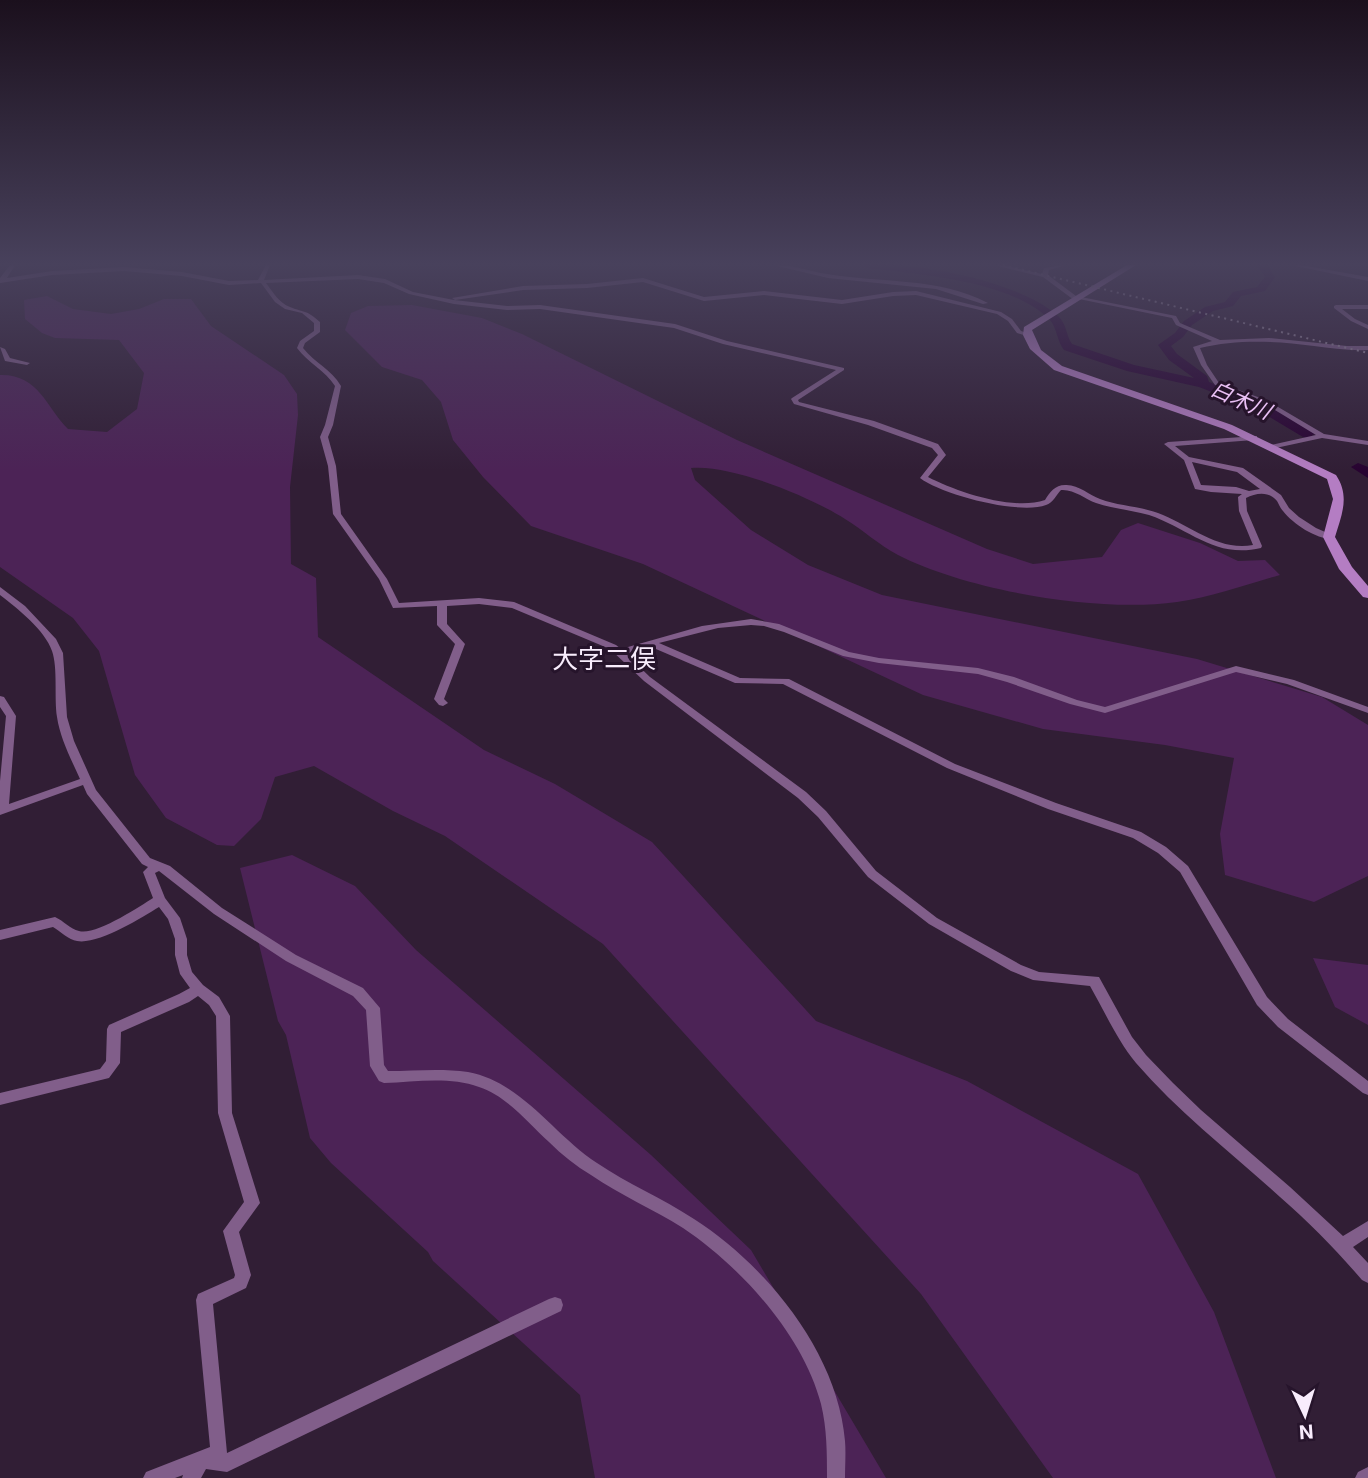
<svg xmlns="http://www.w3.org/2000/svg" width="1368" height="1478" font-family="Inter,'Noto Sans JP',sans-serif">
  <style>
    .green { fill: #4c2356 }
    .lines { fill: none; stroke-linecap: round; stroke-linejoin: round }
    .river { fill: #280331; fill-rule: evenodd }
    .minor { fill: #815e8a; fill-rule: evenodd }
    .secondary { fill: #b47dc3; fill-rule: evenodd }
    .rail { stroke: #9c8da0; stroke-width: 2; stroke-dasharray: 2 4.5; stroke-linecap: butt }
    .labels { text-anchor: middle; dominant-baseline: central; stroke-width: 6; stroke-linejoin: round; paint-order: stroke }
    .far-water-label { font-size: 21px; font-style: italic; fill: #eac0f5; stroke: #26142b }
    .quarter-label { font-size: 26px; fill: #f8ecfc; stroke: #26142b }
  </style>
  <rect width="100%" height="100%" fill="#311e35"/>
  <path class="green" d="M 47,296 L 73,309 L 111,314 L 139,309 L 164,299 L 191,299 L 211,326 L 284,375 L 297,394 L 298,415 L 290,487 L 291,564 L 316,578 L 318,637 L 484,750 L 555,784 L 652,842 L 816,1021 L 967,1081 L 1138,1174 L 1214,1312 L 1276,1478 L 1053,1478 L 921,1294 L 603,944 L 445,836 L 393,811 L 314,766 L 275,777 L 261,819 L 234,846 L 217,845 L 166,818 L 135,775 L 99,651 L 73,618 L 0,567 L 0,375 C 39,374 46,407 68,429 L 107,432 L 137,409 L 144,373 L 119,340 L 55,338 L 42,333 L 25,319 L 24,300 Z
    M 412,305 L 482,318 L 522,334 L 737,440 L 987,549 L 1033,564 L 1102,557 L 1121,530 L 1138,523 L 1200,543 L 1238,561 L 1265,560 L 1280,575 C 1247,584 1212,597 1177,602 C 1098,613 969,591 898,555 C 879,545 863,530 845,519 C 811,497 731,464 691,468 L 695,480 L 751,530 L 808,565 L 882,595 L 1197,659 L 1322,697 L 1368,725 L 1368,876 L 1314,902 L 1225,875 L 1220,834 L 1234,758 L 1165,745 L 1043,729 L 923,695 L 643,564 L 531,526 L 483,477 L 453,440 L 441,402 L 422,380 L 382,367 L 345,330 L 351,313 L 368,306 Z
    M 292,855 L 355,886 L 416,950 L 651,1155 L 751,1250 L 886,1478 L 595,1478 L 580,1395 L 433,1261 L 428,1252 L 331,1163 L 310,1138 L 286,1035 L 278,1021 L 240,868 Z
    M 1313,958 L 1368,965 L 1368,1025 L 1335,1007 Z"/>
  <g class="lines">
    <path class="river" d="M 863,265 C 913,261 1020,281 1058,316 C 1067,324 1066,336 1072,344 L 1134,365 L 1194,378 L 1169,360 L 1158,345 L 1175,333 L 1184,321 L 1205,307 L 1225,302 L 1233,292 L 1257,287 L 1265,277 L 1257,265 L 1267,265 L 1275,277 L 1265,291 L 1241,296 L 1233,306 L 1213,311 L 1192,325 L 1183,337 L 1171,346 L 1177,354 L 1207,376 L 1209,382 L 1268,404 L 1315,434 L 1308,438 L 1303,437 L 1258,410 L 1199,387 L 1127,371 L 1064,350 C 1057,341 1057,328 1050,320 C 1010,280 922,275 868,268 Z
      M 1358,463 L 1368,467 L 1368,478 L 1351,467 Z"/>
    <path class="minor" d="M 10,265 L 15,265 L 7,278 L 52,271 L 124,267 L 182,272 L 229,281 L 258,280 L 266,265 L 270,265 L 264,280 L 358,275 L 385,279 L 413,292 L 454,300 L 507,306 L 540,305 L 675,324 L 727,341 L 844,368 L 844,370 L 798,400 L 799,402 L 874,421 L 938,444 L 946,455 L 928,477 C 957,492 1013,511 1045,500 C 1050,492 1055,485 1065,485 C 1078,484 1089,495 1100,499 C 1118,506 1139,506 1158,513 C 1188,524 1219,552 1253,545 L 1239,511 L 1238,497 L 1242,494 L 1211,492 L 1195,489 L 1184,460 L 1164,444 L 1168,442 L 1257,436 L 1257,440 L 1254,440 L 1175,446 L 1189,457 L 1243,468 L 1281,495 L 1289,508 L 1299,517 L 1316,528 L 1332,535 L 1332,539 C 1316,539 1293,524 1283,511 C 1280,508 1279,504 1277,501 C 1269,491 1256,493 1246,498 L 1247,511 L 1262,546 L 1261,548 C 1215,559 1190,529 1149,515 C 1132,510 1113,509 1096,503 C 1085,499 1074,489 1061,490 C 1056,495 1053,503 1046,505 C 1020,515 942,495 920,478 L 938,455 L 932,448 L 868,425 L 794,404 L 791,399 L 792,398 L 836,370 L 723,344 L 674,328 L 540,309 L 507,310 L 454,304 L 409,294 L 384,283 L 358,279 L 266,283 C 273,292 279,303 290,307 C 305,313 307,310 320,322 L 320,332 L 305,343 L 303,348 C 315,363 331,369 341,386 L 333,425 L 328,437 L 336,466 L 341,514 L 387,579 L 399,603 L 479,598 L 514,602 L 616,645 L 621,649 L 702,626 L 751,619 L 779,624 L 849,652 L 879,658 L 978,668 L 1014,677 L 1077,700 L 1105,707 L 1236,666 L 1294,680 L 1368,707 L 1368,713 L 1287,684 L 1236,672 L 1105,713 L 1070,704 L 1007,682 L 978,674 L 879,663 L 843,656 L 784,632 L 764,626 L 751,625 L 718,628 L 659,643 L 740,678 L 789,679 L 955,764 L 1056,803 L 1141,832 L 1166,847 L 1188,866 L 1267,997 L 1288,1019 L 1368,1081 L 1368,1095 L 1363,1093 L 1278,1027 L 1257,1005 L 1180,872 L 1158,853 L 1133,838 L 1048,809 L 947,768 L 783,684 L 735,683 L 649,646 L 626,654 L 650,677 L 806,792 L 826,811 L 876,871 L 937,918 L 1021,965 L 1039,972 L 1099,977 L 1132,1037 L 1146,1055 L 1173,1083 L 1201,1110 L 1290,1187 L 1343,1236 L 1368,1221 L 1368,1237 L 1353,1247 L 1368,1263 L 1368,1283 L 1362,1280 C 1337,1251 1310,1223 1280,1197 C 1232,1153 1179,1113 1136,1063 C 1117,1040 1105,1012 1090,986 L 1033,980 L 1011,971 L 929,924 L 868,877 L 818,817 L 798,798 L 644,681 L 610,649 L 512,608 L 479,604 L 447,606 L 447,624 L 465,644 L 444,699 L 448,703 L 443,706 L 439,705 L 434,699 L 455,644 L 437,625 L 437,606 L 393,608 L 379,579 L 333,514 L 328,466 L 320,437 L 325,425 L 335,386 C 325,370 308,363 297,348 L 300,341 L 314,331 L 314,323 L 302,313 L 285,309 L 275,302 L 261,283 L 229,285 L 182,276 L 124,271 L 52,275 L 0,283 L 0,278 ZM 1192,462 L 1237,472 L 1260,489 L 1249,491 L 1236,487 L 1201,485 Z
      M 773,265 C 791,264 809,271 827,274 C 880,283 939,277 988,303 L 983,304 L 936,289 L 828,278 Z
      M 994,265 L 1002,265 L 1042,274 L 1044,268 L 1063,265 L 1063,266 L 1049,270 L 1048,275 L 1076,296 L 1176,316 L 1180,323 L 1220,340 L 1269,338 L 1347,346 L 1368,346 L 1368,350 C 1349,351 1332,348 1314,346 C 1276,341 1237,339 1200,348 L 1207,365 L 1219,383 L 1266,400 L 1324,434 L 1368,441 L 1368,445 L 1322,438 L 1271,449 L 1271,445 L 1316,435 L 1262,402 L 1215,385 L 1201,365 L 1193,347 L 1212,341 L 1176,325 L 1172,318 L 1079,299 L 1074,300 L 1043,277 Z
      M 1291,265 L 1301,265 L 1368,277 L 1368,281 Z
      M 643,278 L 704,297 L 764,291 L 842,300 L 893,292 L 916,291 L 1001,312 L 1012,319 L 1021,331 L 1030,334 L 1027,336 L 1017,333 L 1008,321 L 997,314 L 916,295 L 893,296 L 842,304 L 764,295 L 704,301 L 643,282 L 587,288 L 523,290 L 455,300 L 452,298 L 523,286 L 587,284 Z
      M 1336,305 L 1368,305 L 1368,309 L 1342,309 L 1355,319 L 1368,325 L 1368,329 L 1351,321 L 1334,308 L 1334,306 Z
      M 0,347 L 5,349 L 10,358 L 30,363 L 27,365 L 5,361 Z
      M 0,587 L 25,606 L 56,639 L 63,653 L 67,717 L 74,741 L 96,790 L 150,858 L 170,866 L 222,908 L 296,955 L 363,988 L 380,1008 L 384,1065 L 388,1071 C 414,1071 441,1068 468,1072 C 522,1082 553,1134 597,1163 C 628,1184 662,1198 694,1219 C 766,1265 838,1353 845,1441 C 846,1453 845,1466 845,1478 L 827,1478 C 827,1453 827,1429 821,1404 C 803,1335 741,1267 683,1228 C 653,1209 620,1195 591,1175 C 576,1166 562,1155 549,1142 C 528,1123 507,1096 479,1087 C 449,1076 415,1082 384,1083 L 379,1081 L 370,1066 L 366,1010 L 353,996 L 286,961 L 214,914 L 159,871 L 155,873 L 165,898 L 180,918 L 187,939 L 187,955 L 192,972 L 203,985 L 219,997 L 230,1016 L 232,1113 L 260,1203 L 239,1232 L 251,1275 L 246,1288 L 213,1304 L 227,1453 L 549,1299 L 555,1297 L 561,1299 L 563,1305 L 561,1311 L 227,1472 L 206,1469 L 201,1478 L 182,1478 L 183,1475 L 175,1478 L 143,1478 L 146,1472 L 210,1447 L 196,1300 L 198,1294 L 234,1278 L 235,1275 L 223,1231 L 244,1202 L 218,1113 L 216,1016 L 209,1005 L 198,996 L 189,1002 L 121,1032 L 120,1063 L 109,1078 L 0,1105 L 0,1093 L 100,1069 L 106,1061 L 107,1029 L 109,1025 L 179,994 L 190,988 L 180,974 L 175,955 L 175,939 L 168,919 L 159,907 C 141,918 98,945 77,941 C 69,940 60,931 53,927 L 0,940 L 0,930 L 55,917 C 64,921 70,929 79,931 C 95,936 139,907 153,898 L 143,872 L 148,867 L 142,864 L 87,794 L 83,785 L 0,815 L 0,781 L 6,716 L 0,707 L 0,696 L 4,697 L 16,716 L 9,804 L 80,779 C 71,759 60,738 57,717 C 54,697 58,668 52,651 C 45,630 17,608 0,595 Z
      M 1368,1467 L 1368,1478 L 1355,1478 L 1358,1472 Z"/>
    <path class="secondary" d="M 1127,265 L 1136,265 L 1032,330 L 1041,350 L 1062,366 L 1232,425 L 1336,475 C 1350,496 1342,514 1335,537 L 1352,567 L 1368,586 L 1368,598 L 1363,597 L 1339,569 L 1323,537 L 1333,499 L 1327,479 L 1224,429 L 1054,370 L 1030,349 L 1023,335 L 1024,327 Z"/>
    <path class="rail" d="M 1003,265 L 1368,353"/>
  </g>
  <linearGradient id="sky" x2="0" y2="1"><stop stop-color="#1b101d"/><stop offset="0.56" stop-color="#48415c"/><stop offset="1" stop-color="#48415c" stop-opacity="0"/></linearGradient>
  <rect width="1368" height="471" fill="url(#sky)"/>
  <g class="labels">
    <g class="far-water-label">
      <text transform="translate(1241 400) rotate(24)">白木川</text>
    </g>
    <g class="quarter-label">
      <text x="604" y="658">大字二俣</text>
    </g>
  </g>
  <g transform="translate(1305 1415) rotate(176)" stroke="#26142b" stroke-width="5" paint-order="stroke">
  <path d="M0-5L12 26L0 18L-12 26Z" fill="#f8ecfc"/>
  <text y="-10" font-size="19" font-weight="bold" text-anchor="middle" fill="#f8ecfc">N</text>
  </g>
</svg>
